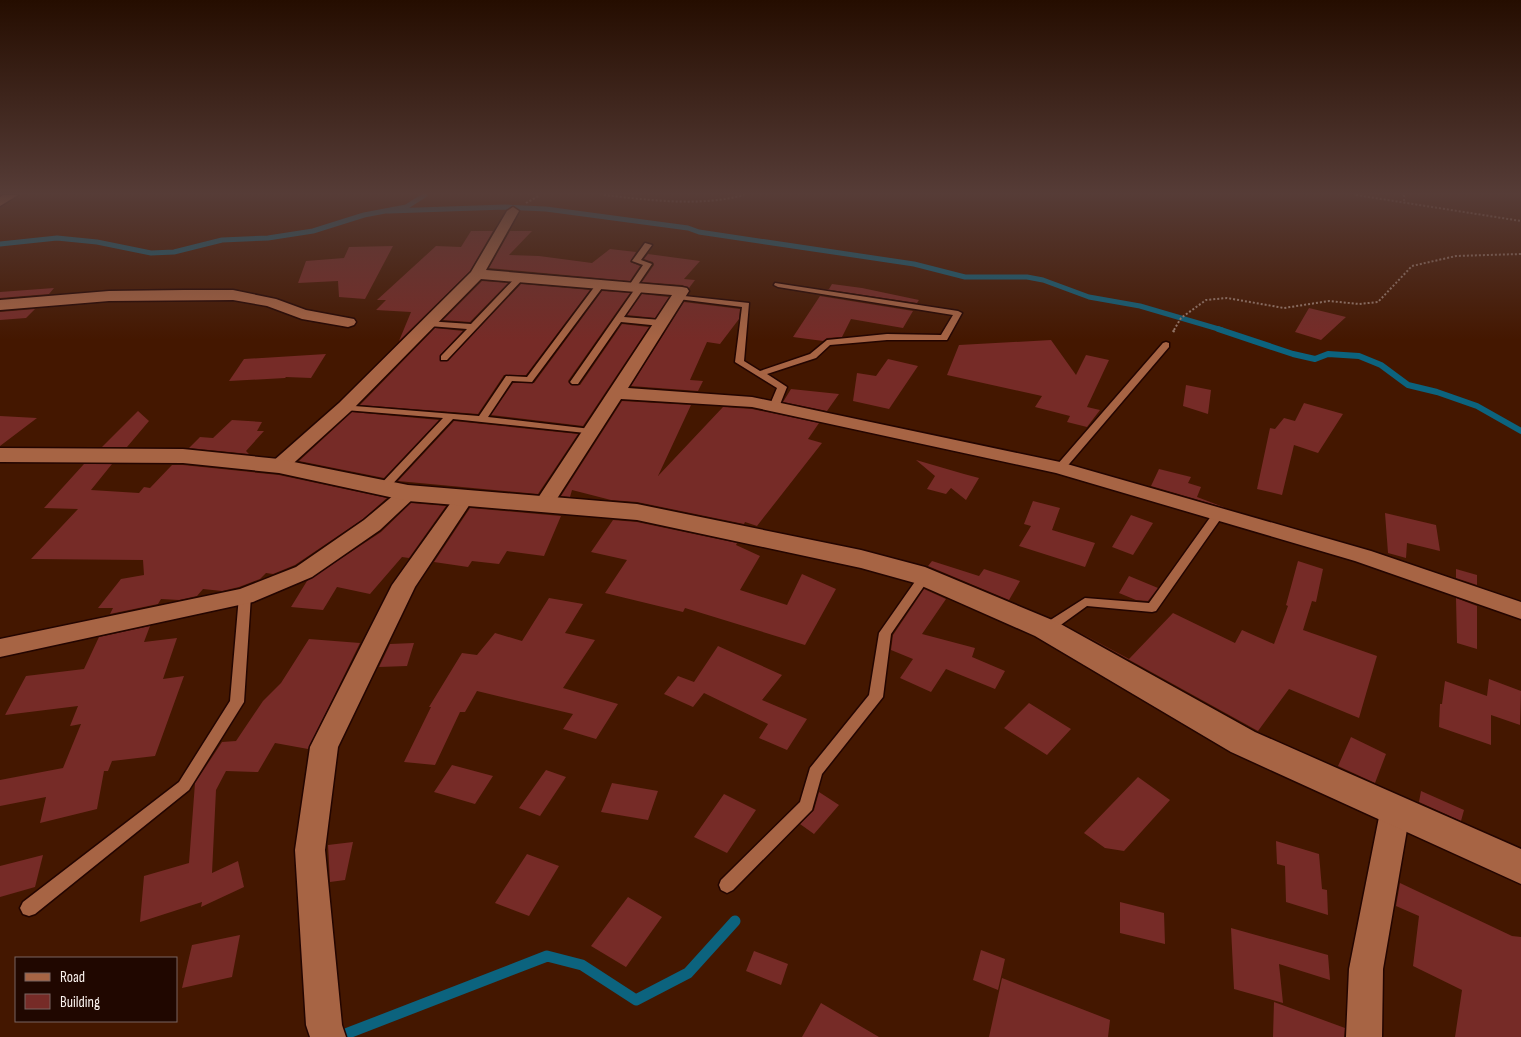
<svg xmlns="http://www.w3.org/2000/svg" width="1521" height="1037" font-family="'Sofia Sans Condensed',sans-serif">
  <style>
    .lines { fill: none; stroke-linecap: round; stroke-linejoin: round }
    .stream-far2 { stroke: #0c637e; stroke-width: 5 }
    .stream-far1 { stroke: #0c637e; stroke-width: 6 }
    .stream { stroke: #0c637e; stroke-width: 11 }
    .building { fill: #762b27 }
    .service-casing { stroke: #230500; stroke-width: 3 }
    .minor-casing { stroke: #230500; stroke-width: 3 }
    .tertiary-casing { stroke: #230500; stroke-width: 3 }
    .path-far1 { stroke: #977a6c; stroke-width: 2; stroke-dasharray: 2 2; stroke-linecap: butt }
    .path { stroke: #977a6c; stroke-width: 2.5; stroke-dasharray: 2 2; stroke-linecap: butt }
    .service { fill: #a76444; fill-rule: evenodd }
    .minor { fill: #a76444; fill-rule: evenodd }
    .tertiary { fill: #a76444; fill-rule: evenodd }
  </style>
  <rect width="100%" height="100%" fill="#441700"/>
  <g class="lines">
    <path class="stream-far2" d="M 389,211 L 505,207 L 546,209 L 688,228 L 699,232 L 914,264 L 965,277 L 1027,277 L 1043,280 L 1089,297 L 1140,306 L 1222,330
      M 0,244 L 57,238 L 97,242 L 151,253 L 174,252 L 222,240 L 268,238 L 313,231 L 364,215 L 406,207 L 425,195"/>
    <path class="stream-far1" d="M 1218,329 L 1293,354 L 1315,359 L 1328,354 L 1359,356 L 1381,365 L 1408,385 L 1437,392 L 1477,406 L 1521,431"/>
    <path class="stream" d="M 338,1037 L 547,956 L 582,965 L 636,1000 L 688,973 L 735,921"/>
  </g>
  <path class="building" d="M 471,231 L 493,231 L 470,271 L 399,341 L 411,312 L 376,310 L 386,300 L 377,300 L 436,246 L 461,247 Z
    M 510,231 L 532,231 L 509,255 L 539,256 L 592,263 L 610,249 L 636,252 L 630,262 L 640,266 L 630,281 L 489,268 Z
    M 393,246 L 365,299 L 339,297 L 338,281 L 298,283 L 306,261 L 344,258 L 349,247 Z
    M 648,254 L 700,261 L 684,279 L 695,280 L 689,288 L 682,285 L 642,282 L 654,265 L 653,262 L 644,259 Z
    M 482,281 L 508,283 L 470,322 L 443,320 Z
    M 521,284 L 590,290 L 526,375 L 504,375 L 478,414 L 360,405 L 435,328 L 463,331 L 440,355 L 440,361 L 448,361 Z
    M 832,284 L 862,288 L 919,300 L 917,303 L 824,289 L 829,289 Z
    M 54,288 L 49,294 L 0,298 L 0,292 Z
    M 602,291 L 630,293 L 568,381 L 571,385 L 580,385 L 622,324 L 649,327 L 583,426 L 491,415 L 513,383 L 534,383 Z
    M 642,294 L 669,297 L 655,318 L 627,315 Z
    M 820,296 L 913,311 L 903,328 L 851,319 L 842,337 L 827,338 L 823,341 L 793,337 Z
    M 684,302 L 740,309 L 739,319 L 720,344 L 707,342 L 690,380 L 703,381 L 698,391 L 631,386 Z
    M 1309,308 L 1346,317 L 1321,340 L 1295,332 Z
    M 35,309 L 26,318 L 0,320 L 0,312 Z
    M 1051,340 L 1076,375 L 1086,355 L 1109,360 L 1087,407 L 1100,410 L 1087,427 L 1067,422 L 1070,416 L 1035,407 L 1042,396 L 947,375 L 959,345 Z
    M 326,354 L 311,378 L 286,377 L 285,378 L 229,381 L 244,359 Z
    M 888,359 L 918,366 L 889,409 L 853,401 L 857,373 L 876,376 Z
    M 1186,385 L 1211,390 L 1208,414 L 1183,406 Z
    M 791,389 L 839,394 L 827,411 L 783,402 Z
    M 622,401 L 691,405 L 658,476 L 723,407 L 752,409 L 819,423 L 808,439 L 822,443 L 757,526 L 745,522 L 744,524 L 637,502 L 611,500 L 572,490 L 570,497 L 561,496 Z
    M 1304,403 L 1343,414 L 1318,453 L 1294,445 L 1282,495 L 1257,489 L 1270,428 L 1275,429 L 1284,418 L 1295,421 Z
    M 138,411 L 149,421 L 127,447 L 102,447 Z
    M 352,412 L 439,420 L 384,478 L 299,461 Z
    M 0,416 L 37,418 L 0,446 Z
    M 232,420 L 262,422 L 257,431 L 264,431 L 246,451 L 249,454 L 189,448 L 200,437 L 213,438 Z
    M 454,421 L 578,434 L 538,494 L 398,481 Z
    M 916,460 L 964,474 L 979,478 L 966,500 L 951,488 L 946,494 L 927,489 L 935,476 Z
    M 84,464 L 112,464 L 91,490 L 139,493 L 144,487 L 150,488 L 172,465 L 183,465 L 279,475 L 387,498 L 363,519 L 295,565 L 273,574 L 266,573 L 260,579 L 239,587 L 222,591 L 203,589 L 197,596 L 179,600 L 161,599 L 158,604 L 110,614 L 113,608 L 98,608 L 121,579 L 144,575 L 143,560 L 31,559 L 78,509 L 44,508 Z
    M 1159,469 L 1191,477 L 1188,483 L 1201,487 L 1197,497 L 1226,508 L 1151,486 Z
    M 1033,501 L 1060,508 L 1052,530 L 1095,543 L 1085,567 L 1019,546 L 1031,526 L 1024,524 Z
    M 411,503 L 446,506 L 409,558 L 402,557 L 370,594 L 337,587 L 323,610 L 291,607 L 307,581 L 381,532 Z
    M 470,508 L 561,516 L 544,556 L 507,551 L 499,564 L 472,561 L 468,567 L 434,562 Z
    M 1385,513 L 1436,525 L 1440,551 L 1407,543 L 1406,558 L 1388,553 Z
    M 1131,515 L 1153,523 L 1133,555 L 1112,547 Z
    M 613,520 L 637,522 L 737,543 L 736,545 L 760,556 L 740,590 L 787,605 L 802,574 L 836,589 L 805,645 L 685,608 L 683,612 L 605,593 L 627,560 L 591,552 Z
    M 932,561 L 979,576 L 984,569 L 1020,581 L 1009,600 L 928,566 Z
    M 1298,561 L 1323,569 L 1316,602 L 1312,601 L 1303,630 L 1377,656 L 1359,718 L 1289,689 L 1258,731 L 1077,631 L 1129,659 L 1173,613 L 1235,643 L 1242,630 L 1274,644 L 1288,606 L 1286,605 Z
    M 1456,569 L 1477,575 L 1477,585 L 1456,578 Z
    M 1129,576 L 1158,588 L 1148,601 L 1136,600 L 1119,593 Z
    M 924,589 L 946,599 L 922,634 L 975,648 L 972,657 L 1005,671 L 995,689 L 946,669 L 931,692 L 900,678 L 913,659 L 891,650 L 893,635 Z
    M 549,598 L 583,604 L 565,633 L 595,640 L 563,688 L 618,704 L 596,739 L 563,729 L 573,714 L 477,691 L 465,712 L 460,712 L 435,765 L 404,762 L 431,707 L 429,707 L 462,653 L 477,655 L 495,633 L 522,641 Z
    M 1456,598 L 1477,606 L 1477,649 L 1457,643 Z
    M 150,626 L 144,642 L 177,638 L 163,679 L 184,676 L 155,756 L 112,761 L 108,771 L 104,771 L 97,809 L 40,823 L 46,797 L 0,806 L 0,780 L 63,768 L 81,724 L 70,726 L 78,706 L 5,715 L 26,676 L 84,669 L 99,637 Z
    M 309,639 L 360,643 L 308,749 L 275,743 L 258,772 L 226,771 L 216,790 L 212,873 L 238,861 L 244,887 L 201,907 L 202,902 L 140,922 L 144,876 L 189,863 L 195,783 L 222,742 L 236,741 L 263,701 L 281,683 Z
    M 414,643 L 407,666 L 379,667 L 390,644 Z
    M 718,646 L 782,675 L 762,700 L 807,719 L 787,750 L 759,738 L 768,724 L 704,693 L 693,707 L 664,694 L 678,676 L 694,682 Z
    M 1489,679 L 1521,691 L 1520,725 L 1491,715 L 1491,745 L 1439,727 L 1440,704 L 1442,704 L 1445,681 L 1487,696 Z
    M 1029,703 L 1071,729 L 1047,755 L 1004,728 Z
    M 1351,737 L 1386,754 L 1375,783 L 1338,766 Z
    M 452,765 L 493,776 L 475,804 L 434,792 Z
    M 546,770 L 566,777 L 540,816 L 519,808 Z
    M 1138,777 L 1170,800 L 1124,851 L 1105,848 L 1084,833 Z
    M 612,783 L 658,791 L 648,820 L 601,812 Z
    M 1421,791 L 1464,810 L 1461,821 L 1419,802 Z
    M 819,792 L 839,805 L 814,834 L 800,824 L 814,810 Z
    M 724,794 L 756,810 L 727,853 L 694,837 Z
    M 1276,841 L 1319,854 L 1322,889 L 1327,890 L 1328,915 L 1286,902 L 1285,866 L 1277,864 Z
    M 353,842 L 345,880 L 330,882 L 328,845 Z
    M 527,854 L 559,866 L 529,916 L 495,903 Z
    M 43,855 L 35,887 L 0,897 L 0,866 Z
    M 1400,883 L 1512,936 L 1521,937 L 1521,1037 L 1455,1037 L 1462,990 L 1413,966 L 1419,916 L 1396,906 Z
    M 628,897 L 662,917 L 626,967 L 591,946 Z
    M 1120,902 L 1164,913 L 1165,944 L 1120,933 Z
    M 1231,928 L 1328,955 L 1330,980 L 1279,964 L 1283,1003 L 1234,989 Z
    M 240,935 L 232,977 L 182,988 L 192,945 Z
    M 981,950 L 1005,959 L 998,990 L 973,980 Z
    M 754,951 L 788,964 L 781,985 L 746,971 Z
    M 1002,978 L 1110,1020 L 1108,1037 L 989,1037 Z
    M 1274,1002 L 1345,1028 L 1344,1037 L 1273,1037 Z
    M 821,1003 L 879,1037 L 802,1037 Z"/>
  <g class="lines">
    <defs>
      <path id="service" d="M 645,243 L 652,245 L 641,260 L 652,264 L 635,289 L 629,289 L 628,287 L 643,265 L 632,261 Z
        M 517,276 L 524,278 L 447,360 L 441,360 L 441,356 L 467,329 L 429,326 L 426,325 L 426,321 L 471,324 Z
        M 598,282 L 605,284 L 532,382 L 512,381 L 488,417 L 591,429 L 596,432 L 595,434 L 453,419 L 386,491 L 378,491 L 377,489 L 378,487 L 443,418 L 345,410 L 342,409 L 342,405 L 479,416 L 506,376 L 527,377 Z
        M 775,283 L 958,311 L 962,313 L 947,340 L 887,340 L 830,345 L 816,358 L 767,374 L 787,387 L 779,407 L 774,410 L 769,407 L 777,388 L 735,362 L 742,307 L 678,299 L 674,297 L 675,295 L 749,303 L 744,361 L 760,371 L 810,354 L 827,340 L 887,334 L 941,335 L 953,315 L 778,287 L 774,285 Z
        M 637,286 L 644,288 L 624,317 L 661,320 L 665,323 L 661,326 L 621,322 L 578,384 L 572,384 L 570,382 Z
        M 1166,342 L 1169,343 L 1169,347 L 1064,470 L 1056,470 L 1055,468 L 1056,466 L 1163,343 Z
        M 1218,511 L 1224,514 L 1156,611 L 1152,612 L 1087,606 L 1051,632 L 1041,632 L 1040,629 L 1041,626 L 1085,598 L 1149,603 L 1214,512 Z
        M 925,572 L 931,576 L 891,634 L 883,697 L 822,774 L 812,810 L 733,890 L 727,893 L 721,890 L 719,885 L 721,880 L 800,802 L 810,768 L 869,695 L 879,633 L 921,573 Z
        M 245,592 L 249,593 L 251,596 L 244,702 L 189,790 L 35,914 L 29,916 L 23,914 L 20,908 L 23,902 L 179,782 L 230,701 L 239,596 L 241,593 Z"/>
      <path id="minor" d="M 3,195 L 18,195 L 0,206 L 0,197 Z
        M 513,207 L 519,211 L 486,270 L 682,287 L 687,288 L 689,291 L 628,388 L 752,397 L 1060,462 L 1371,551 L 1521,602 L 1521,619 L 1355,561 L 1056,473 L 752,407 L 621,399 L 551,508 L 544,510 L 537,508 L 534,504 L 672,295 L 481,279 L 351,411 L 286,470 L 279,472 L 272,470 L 269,466 L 272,462 L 339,403 L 471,272 L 507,211 Z
        M 184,290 L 233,290 L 276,299 L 306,310 L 354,319 L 356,322 L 354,325 L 348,327 L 302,319 L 267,306 L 233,300 L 109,301 L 0,310 L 0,300 L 109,291 Z
        M 408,487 L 415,489 L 418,493 L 415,497 L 380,530 L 312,577 L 253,602 L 0,657 L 0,639 L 240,589 L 296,567 L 364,520 L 401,489 Z
        M 464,492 L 471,494 L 474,498 L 415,587 L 338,747 L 325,850 L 342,1025 L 346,1037 L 310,1037 L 306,1025 L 295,850 L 310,747 L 392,585 L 457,494 Z
        M 1395,799 L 1405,803 L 1410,812 L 1383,969 L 1382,1037 L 1346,1037 L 1349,969 L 1380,812 L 1385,803 Z"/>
      <path id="tertiary" d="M 0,448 L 183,449 L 279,459 L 408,485 L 637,504 L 861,550 L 925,567 L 1057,622 L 1255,732 L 1521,849 L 1521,884 L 1231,752 L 1035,636 L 915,583 L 861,568 L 637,520 L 408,501 L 279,473 L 183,463 L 0,462 Z"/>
    </defs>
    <use href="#service" class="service-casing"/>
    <use href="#minor" class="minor-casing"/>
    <use href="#tertiary" class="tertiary-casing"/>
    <path class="path-far1" d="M 604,195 C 649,200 699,207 744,195
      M 1356,195 L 1521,221
      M 1404,195 L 1404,201
      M 526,203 L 540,195
      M 1174,330 L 1181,318 L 1206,300 L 1227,298 L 1284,308 L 1329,301 L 1359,304 L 1378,302 L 1412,266 L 1456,256 L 1521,254"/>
    <path class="path" d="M 1173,332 L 1175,329"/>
    <use href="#service" class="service"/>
    <use href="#minor" class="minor"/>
    <use href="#tertiary" class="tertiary"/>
  </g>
  <linearGradient id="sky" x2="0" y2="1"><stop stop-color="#250d00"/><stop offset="0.57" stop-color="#563c37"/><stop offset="1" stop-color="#563c37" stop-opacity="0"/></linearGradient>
  <rect width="1521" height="340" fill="url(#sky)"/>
  <rect x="15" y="957" width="162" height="65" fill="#200700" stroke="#786560"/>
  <rect x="25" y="973" width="25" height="8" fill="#a76444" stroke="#786560"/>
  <text x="60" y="982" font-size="15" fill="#fbf3ef">Road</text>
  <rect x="25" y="994" width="25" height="15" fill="#762b27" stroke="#786560"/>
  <text x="60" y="1007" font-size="15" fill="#fbf3ef">Building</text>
</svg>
